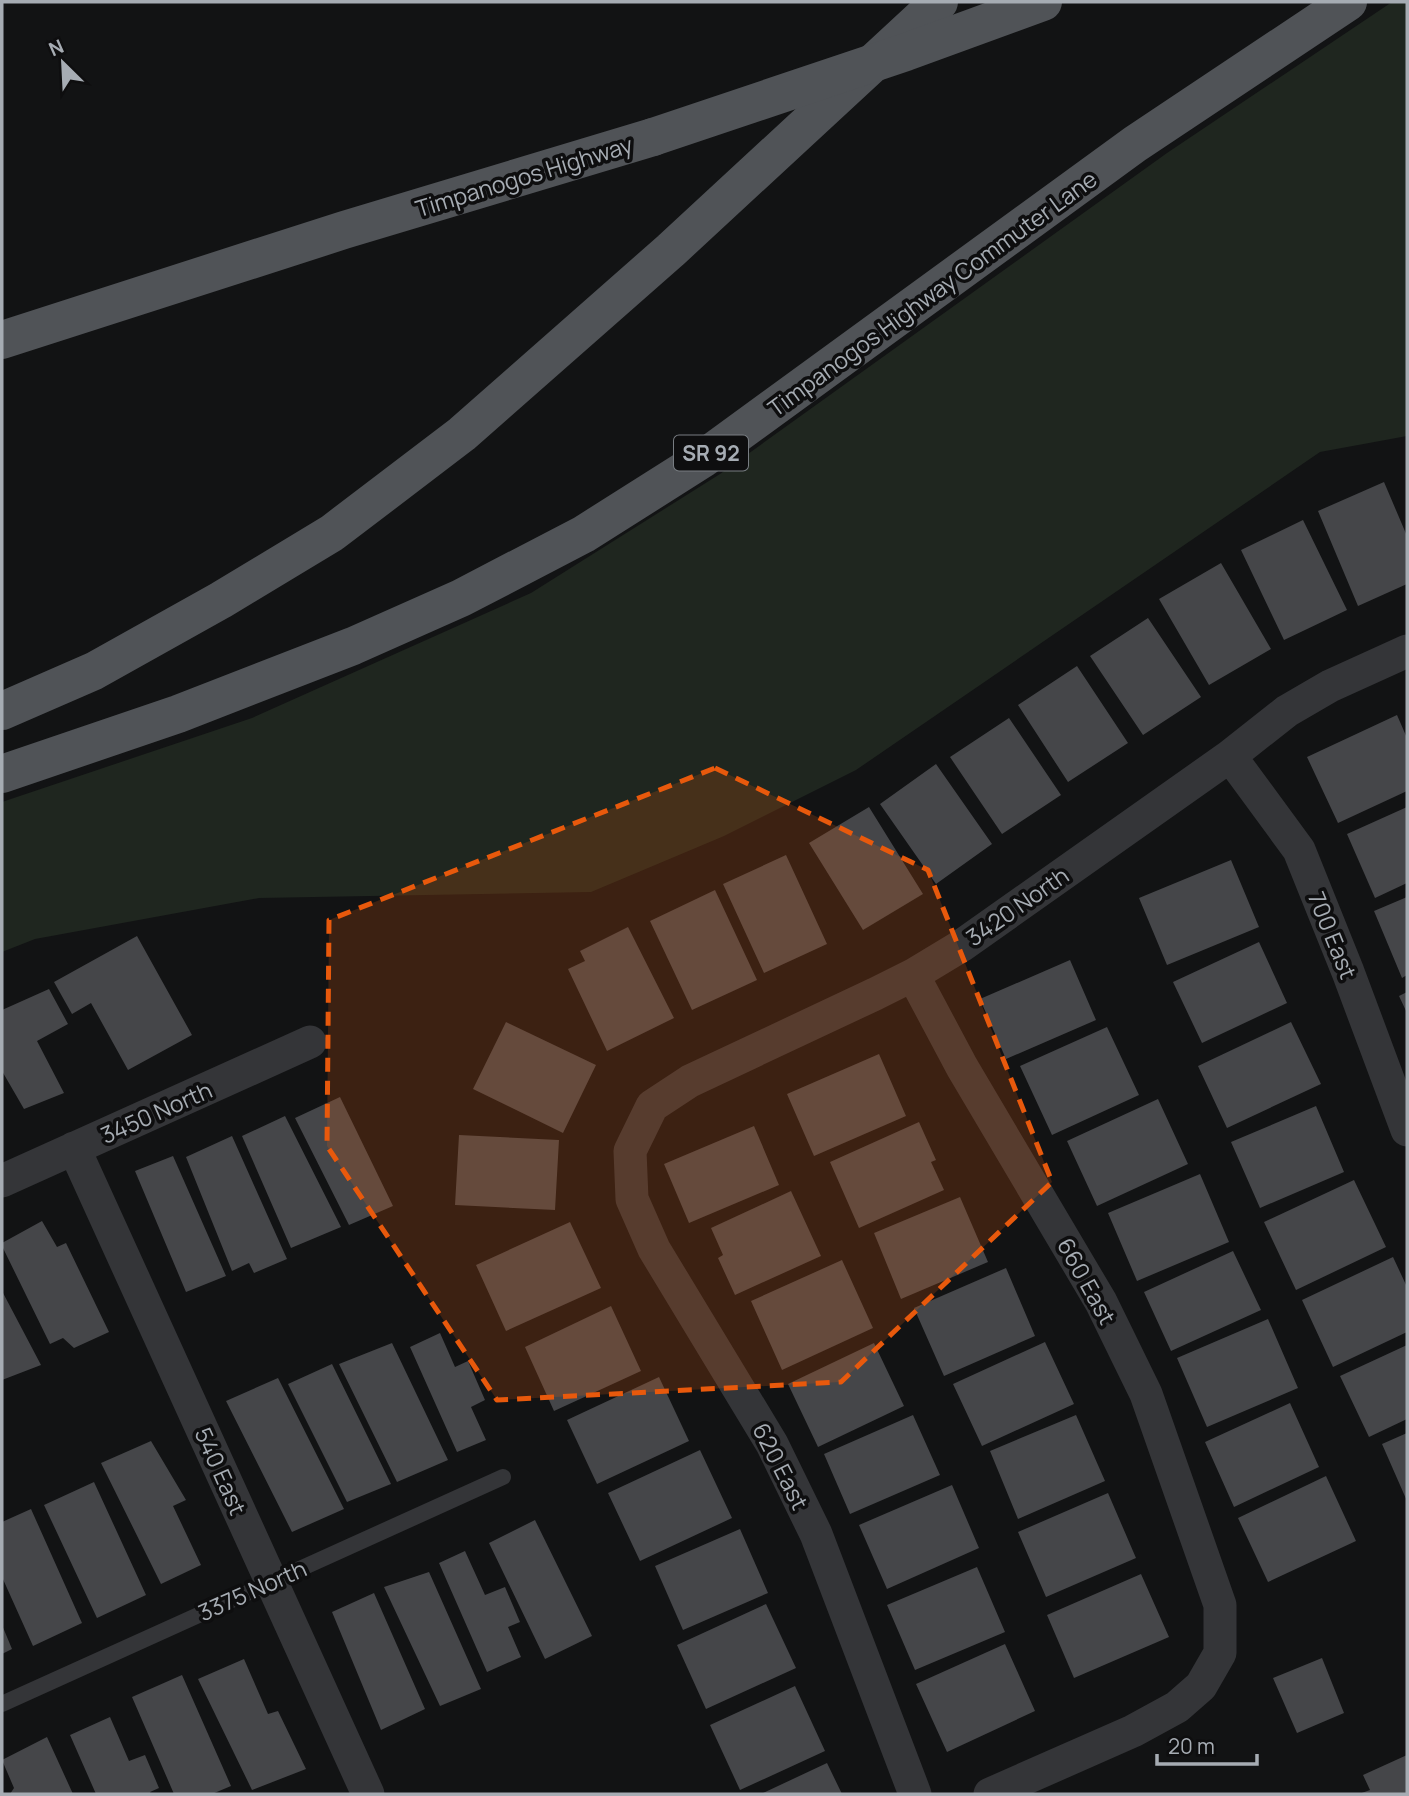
<svg xmlns="http://www.w3.org/2000/svg" width="1409" height="1796" font-family="Manrope,sans-serif">
  <style>
    .green { fill: #1f261f }
    .building { fill: #454649 }
    .lines { fill: none; stroke-linecap: round; stroke-linejoin: round }
    .service { stroke: #343538; stroke-width: 16 }
    .minor { stroke: #343538; stroke-width: 33 }
    .primary { stroke: #505357; stroke-width: 38 }
    .primary-bridge { stroke: #505357; stroke-width: 38 }
    .marked { fill: #e8590c; fill-opacity: 0.2; stroke: #e8590c; stroke-width: 5; stroke-dasharray: 14 9; stroke-linejoin: round }
    .labels { text-anchor: middle; dominant-baseline: central; stroke-width: 7; stroke-linejoin: round; paint-order: stroke }
    .shield { fill: #0e0e0f; stroke: #787d82; stroke-width: 2 }
    .shield-label { font-size: 21px; font-weight: bold; fill: #a6acb3 }
    .street-label { font-size: 23px; fill: #a6acb3; stroke: #0e0e0f }
  </style>
  <rect width="100%" height="100%" fill="#121314"/>
  <path class="green" d="M 1392,2 L 1407,2 L 1407,436 L 1320,452 L 856,770 L 724,836 L 591,892 L 259,898 L 35,939 L 2,952 L 2,802 L 252,718 L 531,593 L 720,474 L 1167,153 Z"/>
  <path class="building" d="M 1384,482 L 1407,536 L 1407,584 L 1358,606 L 1318,511 Z
    M 1303,520 L 1347,610 L 1284,640 L 1241,550 Z
    M 1221,563 L 1271,649 L 1209,685 L 1159,599 Z
    M 1148,618 L 1201,697 L 1143,735 L 1090,656 Z
    M 1077,666 L 1128,743 L 1068,782 L 1018,705 Z
    M 1397,715 L 1407,738 L 1407,791 L 1338,823 L 1307,757 Z
    M 1009,718 L 1061,795 L 1002,834 L 950,757 Z
    M 936,764 L 992,844 L 936,884 L 880,804 Z
    M 869,807 L 923,894 L 863,930 L 809,843 Z
    M 1407,807 L 1407,883 L 1375,898 L 1347,834 Z
    M 786,855 L 827,944 L 764,973 L 723,884 Z
    M 1231,860 L 1259,927 L 1167,965 L 1139,898 Z
    M 715,890 L 757,980 L 692,1010 L 650,921 Z
    M 1407,897 L 1407,975 L 1402,978 L 1374,911 Z
    M 628,927 L 674,1018 L 607,1051 L 568,969 L 585,961 L 580,951 Z
    M 137,936 L 192,1035 L 128,1070 L 91,1003 L 72,1014 L 54,982 Z
    M 1259,942 L 1287,1003 L 1202,1043 L 1173,982 Z
    M 1070,960 L 1096,1020 L 1006,1059 L 980,999 Z
    M 49,989 L 68,1024 L 37,1041 L 64,1093 L 24,1109 L 2,1071 L 2,1010 Z
    M 1407,992 L 1407,1013 L 1399,996 Z
    M 506,1022 L 596,1065 L 563,1133 L 473,1089 Z
    M 1291,1022 L 1321,1084 L 1227,1128 L 1198,1066 Z
    M 1107,1027 L 1139,1095 L 1052,1135 L 1020,1066 Z
    M 879,1054 L 906,1116 L 814,1156 L 787,1094 Z
    M 340,1097 L 393,1206 L 349,1225 L 295,1118 Z
    M 1158,1099 L 1188,1164 L 1097,1206 L 1067,1141 Z
    M 1316,1106 L 1344,1172 L 1260,1208 L 1231,1142 Z
    M 285,1116 L 341,1227 L 291,1248 L 242,1136 Z
    M 919,1122 L 936,1160 L 931,1162 L 944,1190 L 859,1228 L 830,1162 Z
    M 754,1126 L 779,1185 L 689,1223 L 664,1164 Z
    M 459,1135 L 559,1140 L 555,1210 L 455,1205 Z
    M 232,1136 L 287,1259 L 254,1273 L 249,1263 L 232,1271 L 186,1157 Z
    M 173,1156 L 226,1276 L 186,1292 L 135,1171 Z
    M 1200,1174 L 1229,1242 L 1137,1281 L 1108,1213 Z
    M 1354,1180 L 1386,1247 L 1296,1290 L 1264,1222 Z
    M 791,1191 L 821,1256 L 735,1295 L 718,1258 L 723,1255 L 711,1228 Z
    M 960,1197 L 988,1262 L 901,1299 L 874,1233 Z
    M 42,1221 L 57,1247 L 66,1243 L 109,1332 L 74,1348 L 63,1338 L 50,1344 L 2,1246 L 2,1243 Z
    M 570,1222 L 601,1288 L 506,1331 L 476,1265 Z
    M 1233,1251 L 1261,1310 L 1171,1351 L 1144,1292 Z
    M 1393,1257 L 1407,1287 L 1407,1332 L 1333,1367 L 1302,1300 Z
    M 842,1260 L 873,1328 L 782,1370 L 751,1301 Z
    M 1006,1268 L 1035,1336 L 944,1376 L 914,1308 Z
    M 2,1291 L 41,1365 L 2,1380 Z
    M 611,1306 L 641,1371 L 554,1411 L 525,1347 Z
    M 1268,1319 L 1298,1388 L 1207,1427 L 1177,1358 Z
    M 440,1333 L 455,1367 L 468,1361 L 485,1400 L 471,1407 L 486,1440 L 457,1452 L 410,1347 Z
    M 1045,1342 L 1074,1404 L 982,1446 L 953,1384 Z
    M 392,1343 L 448,1460 L 397,1482 L 339,1364 Z
    M 874,1343 L 904,1406 L 818,1447 L 788,1384 Z
    M 1407,1345 L 1407,1419 L 1369,1437 L 1340,1376 Z
    M 332,1364 L 391,1484 L 347,1502 L 288,1384 Z
    M 659,1377 L 689,1441 L 597,1484 L 567,1420 Z
    M 278,1378 L 344,1509 L 292,1532 L 226,1401 Z
    M 1290,1403 L 1319,1467 L 1234,1507 L 1205,1442 Z
    M 913,1415 L 940,1475 L 850,1514 L 824,1454 Z
    M 1076,1415 L 1105,1481 L 1018,1519 L 990,1451 Z
    M 1407,1433 L 1407,1501 L 1382,1444 Z
    M 151,1441 L 186,1500 L 173,1506 L 201,1565 L 161,1584 L 101,1463 Z
    M 700,1450 L 732,1518 L 640,1561 L 608,1493 Z
    M 1326,1476 L 1356,1541 L 1268,1582 L 1238,1518 Z
    M 94,1482 L 146,1595 L 97,1618 L 44,1505 Z
    M 952,1485 L 979,1548 L 887,1589 L 859,1525 Z
    M 1108,1493 L 1136,1558 L 1046,1597 L 1018,1532 Z
    M 31,1509 L 82,1623 L 33,1646 L 2,1577 L 2,1522 Z
    M 535,1520 L 592,1636 L 545,1659 L 489,1543 Z
    M 740,1529 L 768,1593 L 683,1630 L 655,1566 Z
    M 465,1551 L 485,1595 L 505,1587 L 520,1622 L 508,1627 L 521,1657 L 487,1672 L 439,1563 Z
    M 977,1567 L 1005,1632 L 915,1670 L 887,1605 Z
    M 429,1572 L 481,1689 L 440,1706 L 384,1587 Z
    M 1141,1574 L 1169,1637 L 1074,1678 L 1047,1615 Z
    M 374,1593 L 425,1709 L 381,1730 L 332,1612 Z
    M 766,1604 L 796,1668 L 706,1709 L 677,1645 Z
    M 2,1625 L 12,1649 L 2,1654 Z
    M 1005,1644 L 1035,1711 L 947,1752 L 916,1684 Z
    M 1322,1658 L 1344,1713 L 1297,1733 L 1273,1678 Z
    M 244,1659 L 268,1714 L 278,1711 L 306,1769 L 252,1790 L 198,1679 Z
    M 182,1675 L 231,1786 L 212,1794 L 174,1794 L 132,1697 Z
    M 795,1686 L 825,1751 L 740,1790 L 710,1725 Z
    M 110,1717 L 129,1761 L 145,1755 L 159,1788 L 150,1792 L 151,1794 L 96,1794 L 70,1735 Z
    M 47,1737 L 73,1794 L 10,1794 L 14,1788 L 2,1760 Z
    M 1407,1755 L 1407,1794 L 1359,1794 L 1370,1790 L 1363,1775 Z
    M 827,1763 L 842,1794 L 761,1794 Z"/>
  <g class="lines">
    <path class="service" d="M 2,1704 L 503,1477"/>
    <path class="minor" d="M 1230,756 L 1299,850 L 1348,972 L 1407,1130
      M 913,975 L 962,1067 L 1101,1302 L 1146,1394 L 1220,1605 L 1220,1653 L 1201,1686 L 1177,1707 L 1133,1731 L 990,1794
      M 74,1148 L 368,1794
      M 2,1181 L 310,1042
      M 915,1794 L 816,1534 L 772,1444 L 654,1249 L 632,1199 L 630,1151 L 652,1106 L 690,1081 L 875,994 L 913,975 L 961,946 L 1230,756 L 1287,711 L 1330,686 L 1407,651"/>
    <path class="primary" d="M 2,340 L 344,230 L 653,137
      M 2,711 L 94,671 L 221,600 L 332,533 L 462,434 L 671,250 L 939,2
      M 2,774 L 178,714 L 353,646 L 461,598 L 584,534 L 704,458 L 1135,144 L 1348,2"/>
    <path class="primary-bridge" d="M 653,137 L 906,52 L 1043,2"/>
  </g>
  <path class="marked" d="M 715,768 L 928,870 L 1052,1182 L 841,1382 L 497,1400 L 327,1146 L 329,920 Z"/>
  <g class="labels">
    <rect class="shield" x="674" y="435.5" width="74" height="35" rx="5"/>
    <g class="shield-label">
      <text x="711" y="453">SR 92</text>
    </g>
    <g class="street-label">
      <text transform="translate(524 176) rotate(-17)">Timpanogos Highway</text>
      <text transform="translate(932 293) rotate(-36)">Timpanogos Highway Commuter Lane</text>
      <text transform="translate(1017 906) rotate(-35)">3420 North</text>
      <text transform="translate(1333 935) rotate(68)">700 East</text>
      <text transform="translate(156 1112) rotate(-24)">3450 North</text>
      <text transform="translate(1087 1281) rotate(61)">660 East</text>
      <text transform="translate(781 1466) rotate(63)">620 East</text>
      <text transform="translate(221 1471) rotate(66)">540 East</text>
      <text transform="translate(252 1590) rotate(-24)">3375 North</text>
    </g>
  </g>
  <rect width="1409" height="1796" fill="none" stroke="#a6acb3" stroke-width="7"/>
  <g transform="translate(63 63) rotate(336)" stroke="#0e0e0f" stroke-width="5" paint-order="stroke">
  <path d="M0-5L12 26L0 18L-12 26Z" fill="#a6acb3"/>
  <text y="-10" font-size="19" font-weight="bold" text-anchor="middle" fill="#a6acb3">N</text>
  </g>
  <path d="M1157 1754v10h100v-10" fill="none" stroke="#a6acb3" stroke-width="3.5"/>
  <text x="1168" y="1754" font-size="21" fill="#a6acb3" stroke="#0e0e0f" stroke-width="5" paint-order="stroke">20 m</text>
</svg>
